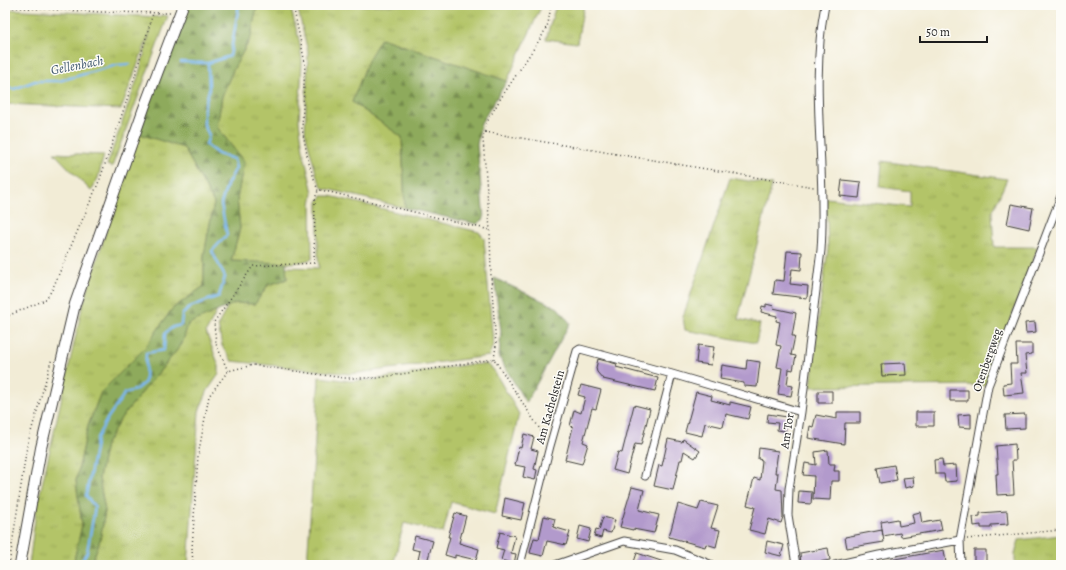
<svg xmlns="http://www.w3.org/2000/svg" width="1066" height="570" font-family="Alegreya,serif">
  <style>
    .grass { fill: url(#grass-tufts); stroke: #687042 }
    .forest { fill: url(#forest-firs); stroke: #55633c }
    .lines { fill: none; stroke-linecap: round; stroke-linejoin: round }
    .stream { stroke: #7cb8ee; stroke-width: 2.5 }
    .building { fill: #b29acc }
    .service-casing { stroke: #3c3b38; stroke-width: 5.5 }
    .minor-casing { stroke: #3c3b38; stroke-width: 9 }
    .secondary-casing { stroke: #3c3b38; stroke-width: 12 }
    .path { stroke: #3c3b38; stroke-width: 1.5; stroke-dasharray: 1 3; stroke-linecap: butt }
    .service { stroke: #fff; stroke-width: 3.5 }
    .minor { stroke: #fff; stroke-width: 7 }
    .secondary { stroke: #fff; stroke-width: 10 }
    .labels { text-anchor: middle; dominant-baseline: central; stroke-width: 3; stroke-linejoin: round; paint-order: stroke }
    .street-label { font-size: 12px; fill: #1c1c1c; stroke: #fdfcf7 }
    .water-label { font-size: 13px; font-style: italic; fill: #425a70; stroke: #fdfcf7 }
  </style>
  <defs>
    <pattern id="grass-tufts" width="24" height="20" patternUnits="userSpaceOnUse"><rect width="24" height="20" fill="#b3c467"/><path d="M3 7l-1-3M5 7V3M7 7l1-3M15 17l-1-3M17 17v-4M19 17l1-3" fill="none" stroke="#99a859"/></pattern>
    <pattern id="forest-firs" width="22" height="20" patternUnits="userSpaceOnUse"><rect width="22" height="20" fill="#8eaa5c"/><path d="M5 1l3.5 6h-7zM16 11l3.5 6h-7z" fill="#738a4b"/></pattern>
  </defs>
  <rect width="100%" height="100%" fill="#fdfcf7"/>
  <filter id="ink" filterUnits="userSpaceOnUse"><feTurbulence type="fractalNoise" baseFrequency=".025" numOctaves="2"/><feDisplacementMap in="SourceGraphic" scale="8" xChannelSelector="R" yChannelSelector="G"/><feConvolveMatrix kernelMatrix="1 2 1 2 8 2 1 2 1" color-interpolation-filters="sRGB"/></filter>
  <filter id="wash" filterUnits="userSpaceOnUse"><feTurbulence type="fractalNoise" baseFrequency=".012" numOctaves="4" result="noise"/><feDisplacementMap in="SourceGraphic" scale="16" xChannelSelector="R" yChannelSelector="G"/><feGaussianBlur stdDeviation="0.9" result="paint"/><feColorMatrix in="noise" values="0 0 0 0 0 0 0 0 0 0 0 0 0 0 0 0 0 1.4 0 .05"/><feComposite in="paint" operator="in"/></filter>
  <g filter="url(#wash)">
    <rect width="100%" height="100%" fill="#f2ecd6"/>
    <path class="grass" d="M 257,5 L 290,5 L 299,40 L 302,61 L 299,121 L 303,150 L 313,193 L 311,204 L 312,259 C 289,267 255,262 231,261 L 240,228 L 237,199 L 244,162 L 217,127 L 222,96 L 233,70 L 251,37 Z
      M 297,5 L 542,5 L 507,81 L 381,38 L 352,102 L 402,137 L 405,208 L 323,188 L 317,177 L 305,132 L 308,52 Z
      M 556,5 L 584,5 L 577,43 L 546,39 Z
      M 5,9 L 159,17 L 161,15 L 168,16 L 112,167 L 107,165 L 138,77 L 151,29 L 121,109 L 5,104 Z
      M 137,133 L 184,148 L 214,203 L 204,255 L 204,286 L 172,309 L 145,348 L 101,392 L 88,426 L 76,481 L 82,525 L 73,565 L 29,565 L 36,511 L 82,308 Z
      M 54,153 L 104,155 L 98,178 L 91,191 Z
      M 882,161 L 1007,179 L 992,213 L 994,247 L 1038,247 L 985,385 L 811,387 L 821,298 L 828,249 L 826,198 L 910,207 L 910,191 L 880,187 Z
      M 730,178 L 772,185 L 738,319 L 760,324 L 756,343 L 685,330 L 683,317 Z
      M 322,196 L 330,196 L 479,232 L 484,238 L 493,344 L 489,356 L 350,374 L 232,361 L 222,346 L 218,325 L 228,306 L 236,303 L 255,304 L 268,285 L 287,279 L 286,267 L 319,268 L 318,256 L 318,202 Z
      M 217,311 L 206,332 L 219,366 L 219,374 L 208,390 L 199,411 L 188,565 L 91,565 L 100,540 L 105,511 L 99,478 L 106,444 L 121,418 L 182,344 L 188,324 Z
      M 486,364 L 493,369 L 519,414 L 495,514 L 451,502 L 443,533 L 404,523 L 393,565 L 307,565 L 319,377 L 351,381 L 372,380 L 464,365 Z
      M 1061,535 L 1061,565 L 1015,565 L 1015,554 L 1019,540 Z"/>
    <path class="forest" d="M 189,5 L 257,5 L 251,37 L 233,70 L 222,96 L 217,127 L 244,162 L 237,199 L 240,228 L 231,261 L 286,263 L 287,279 L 268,285 L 255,304 L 236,303 L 188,324 L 182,344 L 121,418 L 106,444 L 99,478 L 105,511 L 100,540 L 91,565 L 73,565 L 82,525 L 76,481 L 88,426 L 101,392 L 145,348 L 172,309 L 204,286 L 204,255 L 214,203 L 184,148 L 137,133 L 145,108 Z
      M 381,38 L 507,81 L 481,123 L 477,145 L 484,219 L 477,224 L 405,208 L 402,137 L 352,102 L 369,58 Z
      M 494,278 L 558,308 L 570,323 L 526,403 L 499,357 L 501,331 Z"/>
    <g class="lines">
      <path class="stream" d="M 181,62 L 208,63
        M 5,88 L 14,89 L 35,81 L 59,81 L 117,65 L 130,64
        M 79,565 L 87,552 L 95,507 L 86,496 L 97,438 L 107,419 L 125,393 L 135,390 L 145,382 L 146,353 L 164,350 L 165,333 L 173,327 L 181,325 L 182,315 L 190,307 L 219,296 L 225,277 L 212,251 L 227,235 L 221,204 L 227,185 L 236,168 L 234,159 L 218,154 L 206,145 L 209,135 L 204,125 L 204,108 L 209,90 L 208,63 L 230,56 L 239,5"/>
    </g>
    <g id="blocks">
      <path class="building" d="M 842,180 L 861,182 L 859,198 L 840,196 Z
        M 1011,204 L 1033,208 L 1029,229 L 1007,224 Z
        M 787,251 L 802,252 L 801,270 L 792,269 L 790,284 L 808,286 L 807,298 L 773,294 L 775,280 L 784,281 Z
        M 766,304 L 774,306 L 773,308 L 796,313 L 792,336 L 795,336 L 791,355 L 796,356 L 793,370 L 789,369 L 787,385 L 793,386 L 791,396 L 778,394 L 782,368 L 777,367 L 781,346 L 776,345 L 780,322 L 776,321 L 777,316 L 761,312 L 762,306 L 766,307 Z
        M 1035,322 L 1036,332 L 1026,333 L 1025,323 Z
        M 1016,344 L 1032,344 L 1032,354 L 1025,355 L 1027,373 L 1021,373 L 1024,393 L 1004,395 L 1003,384 L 1011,383 L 1010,364 L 1017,364 Z
        M 698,345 L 714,347 L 711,365 L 696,363 Z
        M 598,359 L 617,364 L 616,367 L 658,378 L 655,391 L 603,379 L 597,372 L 596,368 Z
        M 747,360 L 760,362 L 757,387 L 744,386 L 744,383 L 720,379 L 722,365 L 746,369 Z
        M 905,363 L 906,375 L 882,376 L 881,364 Z
        M 581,385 L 601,390 L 596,409 L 592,408 L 583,442 L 588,444 L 582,464 L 565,460 L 573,427 L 570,426 L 574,410 L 581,413 L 585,397 L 578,395 Z
        M 950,390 L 968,390 L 968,401 L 950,401 Z
        M 818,391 L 832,391 L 832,403 L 818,403 Z
        M 696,392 L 712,396 L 711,400 L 730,405 L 730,402 L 751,407 L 748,419 L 726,414 L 723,427 L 705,423 L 702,436 L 685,432 Z
        M 634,405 L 650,409 L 641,445 L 635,444 L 627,474 L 613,470 L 618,452 L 622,453 Z
        M 837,412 L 860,412 L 860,423 L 845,423 L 844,444 L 808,438 L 810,426 L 813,427 L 816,415 L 837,419 Z
        M 916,412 L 934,412 L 934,426 L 916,426 Z
        M 768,414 L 787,417 L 785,431 L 777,430 L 778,423 L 767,422 Z
        M 971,414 L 971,428 L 959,427 L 958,415 Z
        M 1025,414 L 1025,428 L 1006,429 L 1005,415 Z
        M 524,434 L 534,437 L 531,449 L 538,451 L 534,469 L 537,470 L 535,480 L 523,477 L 525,467 L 515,465 L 519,447 L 521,448 Z
        M 668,439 L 682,442 L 683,439 L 700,451 L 695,458 L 684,451 L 682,460 L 680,460 L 673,490 L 654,486 L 659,465 L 662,466 Z
        M 1015,444 L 1016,460 L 1012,460 L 1014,494 L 997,495 L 996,474 L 998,474 L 996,446 Z
        M 759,448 L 778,451 L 775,473 L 778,473 L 776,489 L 782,490 L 783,517 L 781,523 L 769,519 L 765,534 L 749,530 L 755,507 L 747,505 L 754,478 L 760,480 L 762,460 L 758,459 Z
        M 828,450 L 829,464 L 835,464 L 834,471 L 839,471 L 839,481 L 831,481 L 830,500 L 813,499 L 814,476 L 803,475 L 805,463 L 816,465 L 815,452 Z
        M 942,459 L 943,466 L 956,465 L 957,481 L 945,482 L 944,474 L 935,474 L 934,460 Z
        M 894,465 L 897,480 L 880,483 L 877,468 Z
        M 913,477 L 914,486 L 905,488 L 903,478 Z
        M 632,487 L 644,490 L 639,510 L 659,515 L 654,533 L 633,529 L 633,530 L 620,527 Z
        M 799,491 L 812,492 L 811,504 L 798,503 Z
        M 505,498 L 525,503 L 521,520 L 502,516 Z
        M 701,502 L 718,506 L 711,528 L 720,530 L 716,547 L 706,544 L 705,547 L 669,537 L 678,504 L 698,510 Z
        M 1007,511 L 1008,524 L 991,525 L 991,528 L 981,528 L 981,525 L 974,526 L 973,517 L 980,516 L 980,513 Z
        M 920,512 L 922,523 L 940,520 L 942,530 L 901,537 L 900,533 L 883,536 L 881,522 L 898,519 L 899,526 L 914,523 L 912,514 Z
        M 455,513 L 466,516 L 459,543 L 479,549 L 476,560 L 455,555 L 455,558 L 445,555 L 450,537 L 448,537 Z
        M 544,516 L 555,519 L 553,527 L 570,532 L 566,545 L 547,541 L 543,556 L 530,553 L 534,538 L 539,539 Z
        M 603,517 L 615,520 L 611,533 L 603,531 L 601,538 L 594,536 L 596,529 L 599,530 Z
        M 580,526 L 591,529 L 588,542 L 577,539 Z
        M 882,530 L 884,542 L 847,548 L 845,537 Z
        M 500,532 L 515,536 L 511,553 L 516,554 L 514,564 L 501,560 L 504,550 L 496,548 Z
        M 415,536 L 433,541 L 427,562 L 418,560 L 420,551 L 412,549 Z
        M 767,541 L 784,545 L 781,556 L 765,552 Z
        M 828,548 L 830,560 L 819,562 L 819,563 L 801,565 L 800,553 Z
        M 944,550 L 946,563 L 937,565 L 885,565 L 884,561 Z
        M 974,550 L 986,550 L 986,564 L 974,565 Z
        M 637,553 L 670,564 L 670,565 L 633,565 Z"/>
    </g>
  </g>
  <g filter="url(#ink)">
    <use href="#blocks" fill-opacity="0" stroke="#3c3b38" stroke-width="1"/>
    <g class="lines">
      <defs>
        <path id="service" d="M 874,556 L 876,565"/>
        <path id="minor" d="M 645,476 L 672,374
          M 520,565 L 550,446 L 577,351 L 580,349 L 584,350 L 672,374 L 801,412
          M 555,565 L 624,541 L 675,550 L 712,565
          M 796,565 L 788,515 L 789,489 L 801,412 L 821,250 C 827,169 809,86 825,5
          M 835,565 L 879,555 L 960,540
          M 961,565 L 960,540 L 988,386 L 1061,196"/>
        <path id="secondary" d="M 20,565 L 41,448 L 75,304 L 144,108 L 183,5"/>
      </defs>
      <use href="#service" class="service-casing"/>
      <use href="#minor" class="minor-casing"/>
      <use href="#secondary" class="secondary-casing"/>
      <path class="path" d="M 293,5 L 305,63 L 302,128 L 308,160 L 318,191
        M 5,7 L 103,12 L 171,13
        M 485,132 L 814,187
        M 5,317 L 45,300 L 52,290 L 100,179 L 135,76 L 153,13
        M 494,359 L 496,346 L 491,276 L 490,230 L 483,139 L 486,124 L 499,101 L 542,36 L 548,24 L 551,5
        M 228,371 L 216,344 L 214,322 L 253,266 L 314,263 L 315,198 L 318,191 L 321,190 L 490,230
        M 967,539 L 1061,530
        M 9,565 L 27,446 L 52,358
        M 193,565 L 192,549 L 198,456 L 209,396 L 228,371 L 253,365 L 344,378 L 377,378 L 494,359 L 545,437"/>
      <use href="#service" class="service"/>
      <use href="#minor" class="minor"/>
      <use href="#secondary" class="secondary"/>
    </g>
  </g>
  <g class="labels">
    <g class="street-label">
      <text transform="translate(987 360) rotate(-71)">Otenbergweg</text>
      <text transform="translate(550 407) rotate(-74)">Am Kachelstein</text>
      <text transform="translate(787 431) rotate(-81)">Am Tor</text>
    </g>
    <g class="water-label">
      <text transform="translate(77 65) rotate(-11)">Gellenbach</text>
    </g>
  </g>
  <rect width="1066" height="570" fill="none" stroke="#fdfcf7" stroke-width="20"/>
  <path d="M920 36v6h67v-6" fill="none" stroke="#1c1c1c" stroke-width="2"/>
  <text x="926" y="36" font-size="12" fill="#1c1c1c" stroke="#fdfcf7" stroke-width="3" paint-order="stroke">50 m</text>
</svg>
